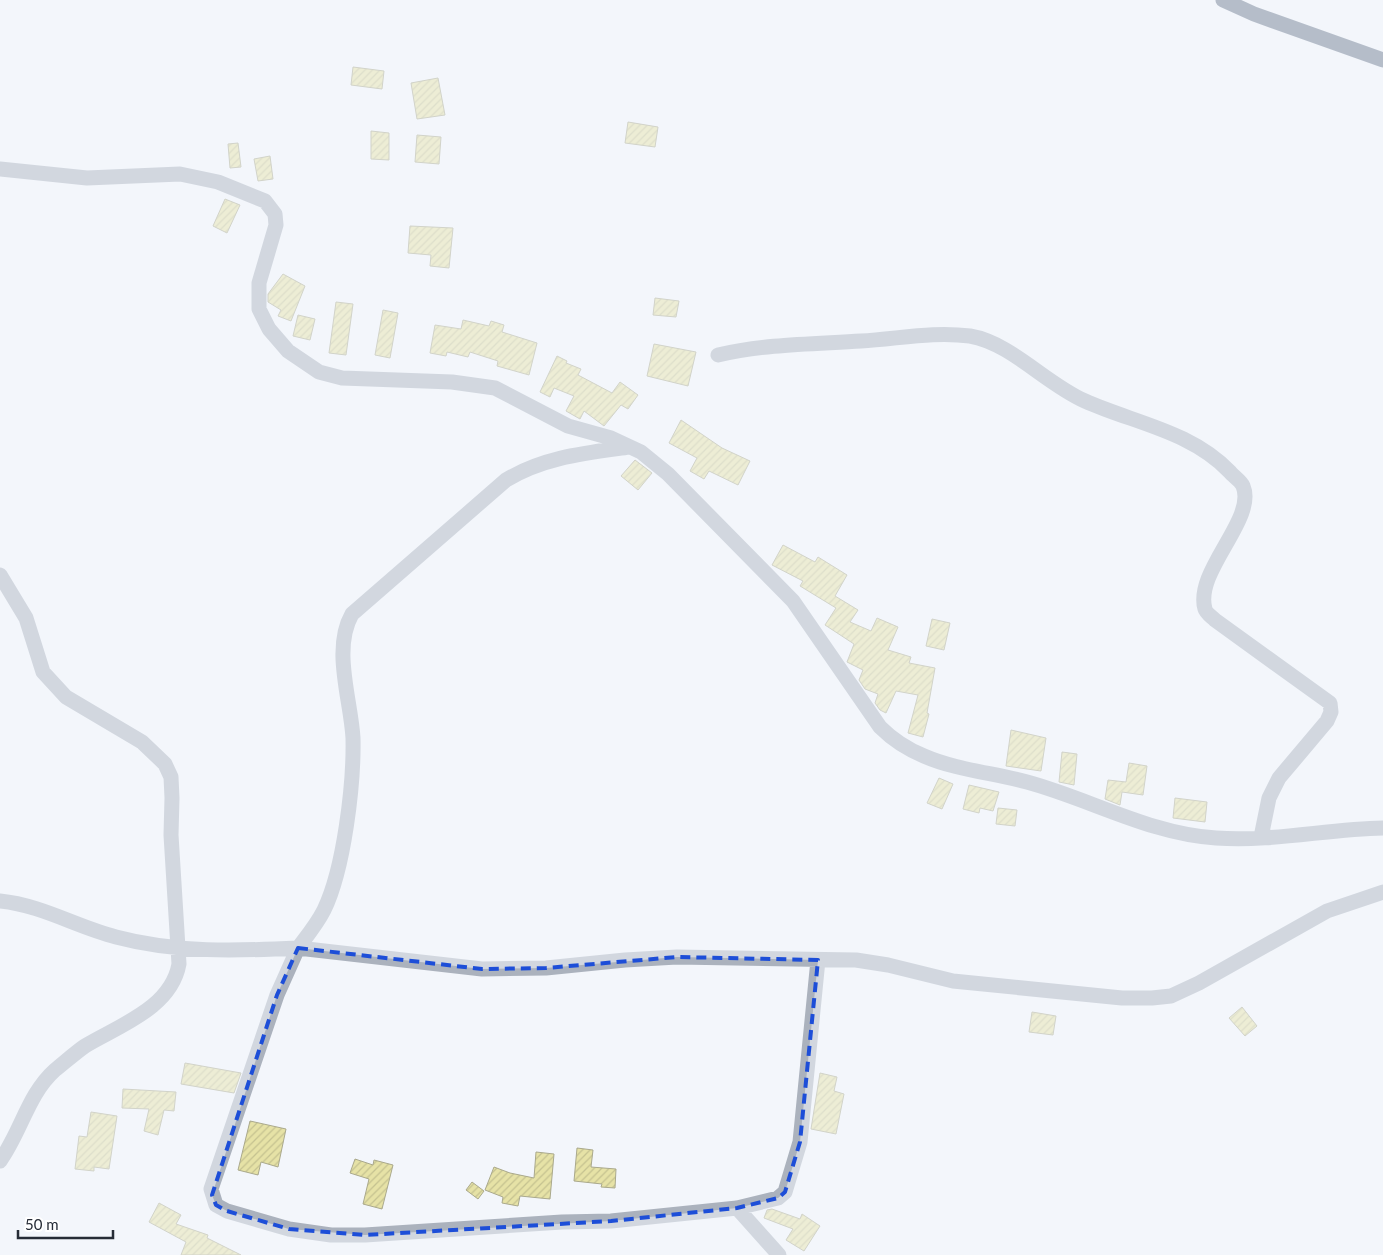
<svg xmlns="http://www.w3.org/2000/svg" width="1383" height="1255" font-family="Lato,sans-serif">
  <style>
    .building { fill: url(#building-hatch); stroke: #aaa98c }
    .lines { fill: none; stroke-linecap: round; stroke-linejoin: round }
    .minor { stroke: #abb2bd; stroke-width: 15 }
    .major { stroke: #6c798d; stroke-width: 15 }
    .marked { fill: none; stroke: #1d4ed8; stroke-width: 4; stroke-dasharray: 10 6; stroke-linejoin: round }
  </style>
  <defs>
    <pattern id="building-hatch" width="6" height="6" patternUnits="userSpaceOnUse" patternTransform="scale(1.25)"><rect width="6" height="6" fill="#e6e2a6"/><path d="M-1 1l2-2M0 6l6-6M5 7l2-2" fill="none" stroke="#c5c290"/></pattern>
  </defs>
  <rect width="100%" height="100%" fill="#f3f6fb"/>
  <path class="building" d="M 353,67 L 384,71 L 382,89 L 351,85 Z
    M 438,78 L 445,115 L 417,119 L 411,83 Z
    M 628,122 L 658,127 L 655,147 L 625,143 Z
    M 371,131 L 389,133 L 389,160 L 371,159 Z
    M 417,135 L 441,137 L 439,164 L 415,162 Z
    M 238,143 L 241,167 L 230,168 L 228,144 Z
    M 270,156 L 273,179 L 258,181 L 254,159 Z
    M 225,199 L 240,205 L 227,233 L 213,226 Z
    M 410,226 L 453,228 L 449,268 L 430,266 L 431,255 L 408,253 Z
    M 283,274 L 305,286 L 291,321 L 278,316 L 281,310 L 268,302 L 268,294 Z
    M 655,298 L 679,301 L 676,317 L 653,315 Z
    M 336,302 L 353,304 L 346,355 L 329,353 Z
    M 383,310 L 398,313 L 390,358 L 375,355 Z
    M 298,315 L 315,319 L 310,340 L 293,336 Z
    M 463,320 L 489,326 L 491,321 L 504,325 L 502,332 L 537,343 L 529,375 L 497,366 L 498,361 L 470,352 L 468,357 L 447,352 L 446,356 L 430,353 L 435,325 L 461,329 Z
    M 654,344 L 696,352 L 688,386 L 647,376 Z
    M 557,356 L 567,361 L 566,363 L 581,369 L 578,375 L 612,393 L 620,382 L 638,395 L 628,409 L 621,405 L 604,426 L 584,411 L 580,419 L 566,411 L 574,396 L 554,388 L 550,397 L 540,392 Z
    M 681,420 L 722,448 L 750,461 L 738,485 L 709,471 L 704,479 L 690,471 L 697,458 L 669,443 Z
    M 635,460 L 652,473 L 638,490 L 621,476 Z
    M 783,545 L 815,562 L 818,557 L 847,575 L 835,596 L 858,610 L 850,622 L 871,631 L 877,618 L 898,627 L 888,650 L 911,657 L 909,663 L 935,668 L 927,713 L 929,714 L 923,737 L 908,733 L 918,695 L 896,691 L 886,713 L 880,710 L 875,703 L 878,694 L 865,689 L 859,680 L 863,670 L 847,662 L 854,644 L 825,625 L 836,608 L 800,586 L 803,581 L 772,565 Z
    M 932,619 L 950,623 L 944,650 L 926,646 Z
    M 1011,730 L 1046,738 L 1041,771 L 1006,766 Z
    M 1062,752 L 1077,754 L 1074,785 L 1059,782 Z
    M 1129,763 L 1147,766 L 1143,795 L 1122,792 L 1120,805 L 1105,799 L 1108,780 L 1126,782 Z
    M 939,778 L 953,784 L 942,809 L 927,803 Z
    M 969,785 L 999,792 L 993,811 L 980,808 L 979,813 L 963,809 Z
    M 1175,798 L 1207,802 L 1205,822 L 1173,818 Z
    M 998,808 L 1017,810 L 1015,826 L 996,824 Z
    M 1242,1007 L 1257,1026 L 1245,1036 L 1229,1018 Z
    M 1032,1012 L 1056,1016 L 1053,1035 L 1029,1032 Z
    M 185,1063 L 241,1073 L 234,1093 L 181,1084 Z
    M 820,1073 L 837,1077 L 834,1091 L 844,1094 L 836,1134 L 811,1129 Z
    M 123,1089 L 176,1092 L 174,1111 L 164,1110 L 158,1135 L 144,1131 L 149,1109 L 122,1108 Z
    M 91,1112 L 117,1116 L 109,1169 L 94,1167 L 94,1171 L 75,1169 L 79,1136 L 87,1137 Z
    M 250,1121 L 286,1129 L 278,1167 L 261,1162 L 258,1175 L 238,1170 Z
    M 577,1148 L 593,1150 L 591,1167 L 616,1169 L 615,1188 L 601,1187 L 602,1184 L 574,1181 Z
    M 536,1152 L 554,1154 L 550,1199 L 520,1196 L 518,1206 L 502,1203 L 503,1197 L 485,1190 L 494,1167 L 510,1173 L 534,1178 Z
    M 355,1159 L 373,1165 L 374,1160 L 393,1165 L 382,1209 L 363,1204 L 369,1179 L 350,1173 Z
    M 472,1182 L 484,1191 L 478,1199 L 466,1190 Z
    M 159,1203 L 181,1215 L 176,1224 L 208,1235 L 207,1238 L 241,1255 L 181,1255 L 186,1242 L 149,1222 Z
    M 772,1209 L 800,1219 L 802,1214 L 820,1226 L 804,1251 L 786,1240 L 793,1229 L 764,1218 L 767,1210 Z"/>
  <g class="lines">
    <path class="minor" d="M 0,169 L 87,178 L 180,174 L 218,182 L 265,201 L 275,214 L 276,225 L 259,283 L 259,309 L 269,329 L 288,351 L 319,372 L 342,378 L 452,382 L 495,388 L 568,426 L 611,438 L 641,452 L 668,474 L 793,601 L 880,727 C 893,740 907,749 924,756 C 956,770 994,773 1027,782 C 1090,799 1150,834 1216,838 C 1272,842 1327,829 1383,828
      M 718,355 C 765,344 813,344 861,341 C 898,339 933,331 970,336 C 1011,343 1046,384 1085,401 C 1134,423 1191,431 1230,472 C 1233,476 1241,481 1243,486 C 1257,519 1194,571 1205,609 C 1206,613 1212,617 1215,620 L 1330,703 L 1331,712 L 1327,721 L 1279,778 L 1269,798 L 1261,837
      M 0,575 L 26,618 L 43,672 L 66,697 L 142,742 L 165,764 L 171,777 L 172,798 L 171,835 L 179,964 C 171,1008 120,1025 85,1046 C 75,1053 65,1062 55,1070 C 28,1094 21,1132 0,1161
      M 0,901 C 41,905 77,927 116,937 C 176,953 237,951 298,948 C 307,936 317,924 324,910 C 344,869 354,784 353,738 C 351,700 332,649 352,614 L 506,480 C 544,457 586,453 629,447
      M 818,960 L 800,1142 L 785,1192 L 778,1198 L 737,1208 L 611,1221 L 562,1222 L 365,1235 L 331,1235 L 289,1229 L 227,1211 L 216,1205 L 211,1189 L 277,995 L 298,948 L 482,969 L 546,968 L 625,960 L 677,957 L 856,960 L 888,965 L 953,981 L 1122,998 L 1152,998 L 1171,996 L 1199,983 L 1327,911 L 1383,892
      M 737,1208 L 779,1255"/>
    <path class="major" d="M 1223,0 L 1254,14 L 1383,60"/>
  </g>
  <path d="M0 0H1383V1255H0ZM 298,948 L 482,969 L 546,968 L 677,957 L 818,960 L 800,1142 L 785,1192 L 778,1198 L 737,1208 L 611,1221 L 365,1235 L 289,1229 L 227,1211 L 216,1205 L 212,1195 L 277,995 Z" fill="#f3f6fb" fill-opacity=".55" fill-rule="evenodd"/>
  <path class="marked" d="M 298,948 L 482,969 L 546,968 L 677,957 L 818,960 L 800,1142 L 785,1192 L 778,1198 L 737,1208 L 611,1221 L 365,1235 L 289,1229 L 227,1211 L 216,1205 L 212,1195 L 277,995 Z"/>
  <path d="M18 1230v8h95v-8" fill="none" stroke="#262c36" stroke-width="2.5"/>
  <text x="25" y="1230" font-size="15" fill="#262c36" stroke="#ffffff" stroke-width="4" paint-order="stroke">50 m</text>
</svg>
